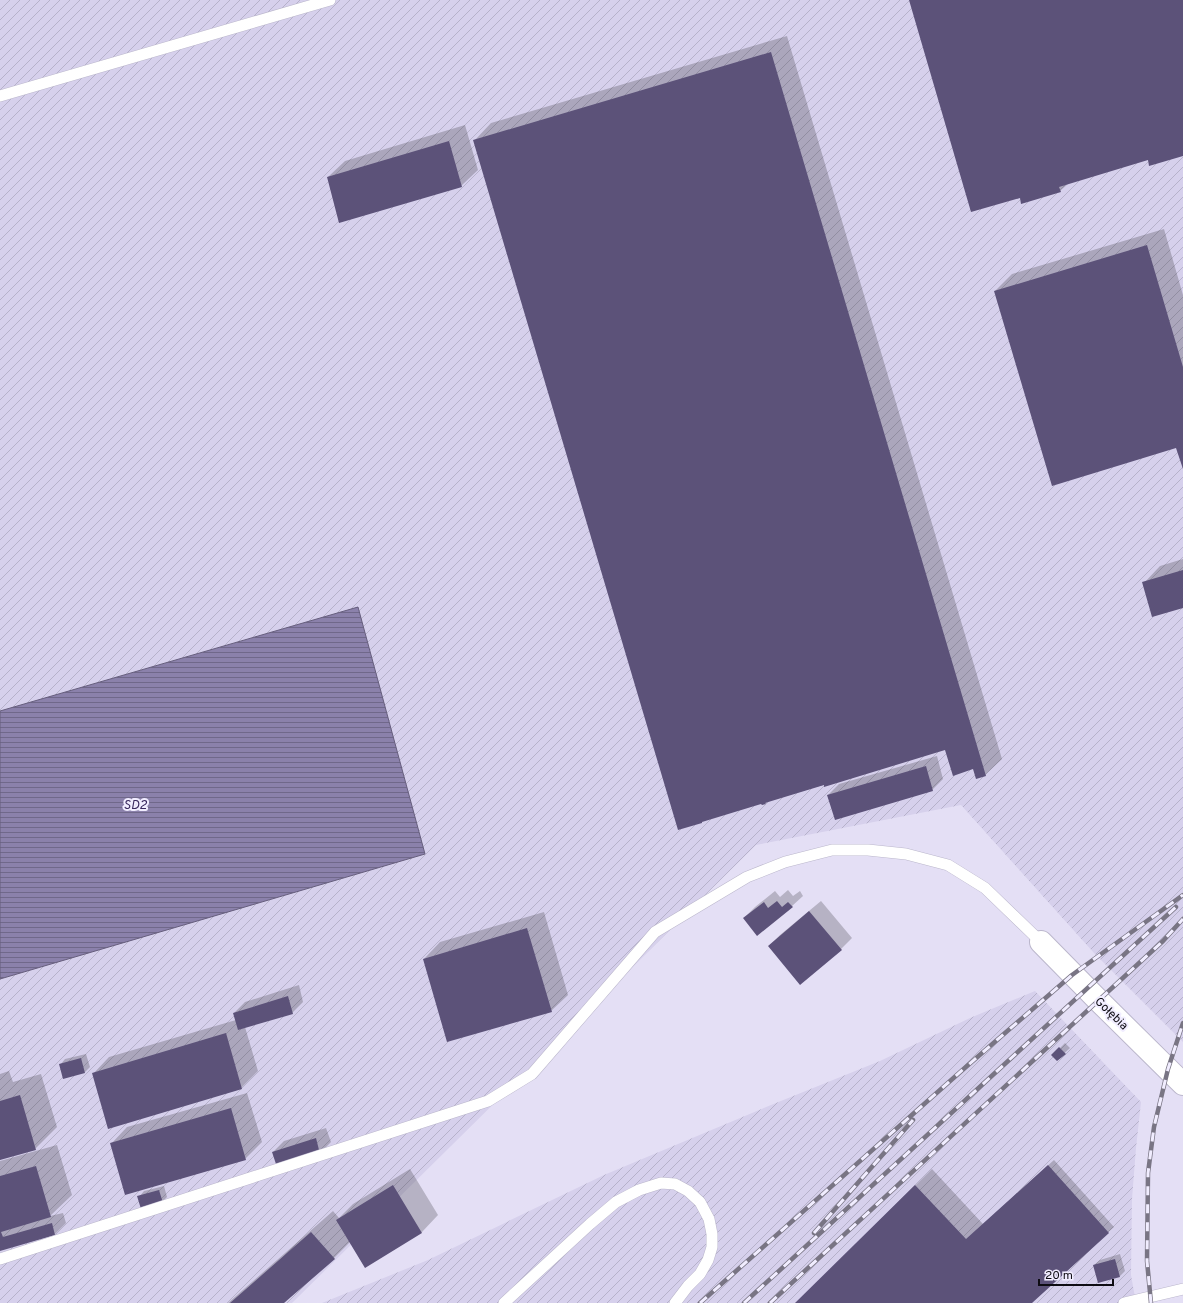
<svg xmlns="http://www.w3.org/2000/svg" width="1183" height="1303" font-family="Overpass,sans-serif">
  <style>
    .industrial { fill: url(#industrial-furrows) }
    .water { fill: url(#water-rules); stroke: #665e7d }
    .shadow { fill: #0003 }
    .building { fill: #5c5279 }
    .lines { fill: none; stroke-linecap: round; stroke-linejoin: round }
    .service-casing { stroke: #bbb7cc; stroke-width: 12 }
    .minor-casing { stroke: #bbb7cc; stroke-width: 24 }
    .service { stroke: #fff; stroke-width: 11 }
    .minor { stroke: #fff; stroke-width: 22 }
    .rail-casing { stroke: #797584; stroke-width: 4.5 }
    .rail { stroke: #f1edff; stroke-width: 3; stroke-dasharray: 9; stroke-linecap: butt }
    .labels { text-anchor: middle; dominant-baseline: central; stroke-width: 4; stroke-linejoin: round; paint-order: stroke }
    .street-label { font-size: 12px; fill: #0e0c13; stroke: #f1edff }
    .water-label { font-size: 13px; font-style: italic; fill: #39285e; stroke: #f1edff }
  </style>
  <defs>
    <pattern id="industrial-furrows" width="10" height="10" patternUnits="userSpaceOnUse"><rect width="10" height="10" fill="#d6d0ec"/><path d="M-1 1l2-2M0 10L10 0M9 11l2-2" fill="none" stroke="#b6b1ca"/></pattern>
    <pattern id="water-rules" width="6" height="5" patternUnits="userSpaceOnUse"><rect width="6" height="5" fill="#8b81ab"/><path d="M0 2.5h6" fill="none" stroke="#70688a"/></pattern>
  </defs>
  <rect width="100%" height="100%" fill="#e4dff5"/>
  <path class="industrial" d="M 0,0 L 1183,0 L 1183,1042 L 1094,953 L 961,805 L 756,845 L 292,1303 L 0,1303 Z
    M 1035,991 L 1141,1102 L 1136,1148 L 1132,1199 L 1131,1275 L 1136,1303 L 322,1303 L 428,1260 L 604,1175 L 771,1105 L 880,1061 L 970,1018 Z"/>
  <path class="water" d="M 358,607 L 425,854 L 0,979 L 0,711 Z"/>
  <path class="shadow" d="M 910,0 L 1183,0 L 1183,155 L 1148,158 L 1069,183 L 1060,191 L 1020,197 Z
    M 787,36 L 1002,759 L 985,775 L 946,749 L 768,801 L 765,804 L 475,140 L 491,123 Z
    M 465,125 L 478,170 L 461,186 L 328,177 L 345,161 Z
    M 1164,229 L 1183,295 L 1183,467 L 1177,448 L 995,291 L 1012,274 Z
    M 1183,559 L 1183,607 L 1144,583 L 1160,566 Z
    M 937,756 L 943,779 L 932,790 L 828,795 L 839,784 Z
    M 788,890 L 793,896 L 800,891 L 803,896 L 792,906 L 744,918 L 755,907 L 775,891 L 780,897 Z
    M 821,901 L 852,938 L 841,949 L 769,946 L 780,935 Z
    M 544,912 L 568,995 L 551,1011 L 424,959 L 440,942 Z
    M 299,985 L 303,1002 L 292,1013 L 245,1027 L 258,1071 L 241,1088 L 93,1074 L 109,1057 L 236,1020 L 234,1013 L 245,1002 Z
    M 1065,1043 L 1070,1048 L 1057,1060 L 1053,1055 Z
    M 86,1054 L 90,1067 L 85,1072 L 60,1065 L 65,1059 Z
    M 9,1071 L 13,1082 L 41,1074 L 57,1127 L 35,1149 L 0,1159 L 0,1074 Z
    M 247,1093 L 262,1142 L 245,1159 L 111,1144 L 127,1127 Z
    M 326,1128 L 331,1142 L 320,1153 L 273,1152 L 284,1141 Z
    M 57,1145 L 72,1195 L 50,1216 L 63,1213 L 66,1223 L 55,1234 L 0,1250 L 0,1161 Z
    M 1054,1160 L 1114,1227 L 1030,1303 L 797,1303 L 932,1169 L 983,1224 Z
    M 410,1169 L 438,1215 L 422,1232 L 365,1267 L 350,1242 L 334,1258 L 282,1303 L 228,1303 L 333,1211 L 339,1218 L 353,1204 Z
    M 164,1186 L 167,1197 L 162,1202 L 139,1197 L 144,1191 Z
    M 1120,1254 L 1125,1271 L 1120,1276 L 1099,1282 L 1094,1265 L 1100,1260 Z"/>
  <path class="building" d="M 909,0 L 1183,0 L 1183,156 L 1149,166 L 1148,160 L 1059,187 L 1061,192 L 1021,204 L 1020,198 L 971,212 Z
    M 771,52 L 986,776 L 976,779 L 973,769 L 953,776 L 945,750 L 824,787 L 824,785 L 765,803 L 766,804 L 762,805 L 761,804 L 702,822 L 702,823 L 678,830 L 473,140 Z
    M 449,141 L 462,187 L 339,223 L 327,177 Z
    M 1147,245 L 1183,367 L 1183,469 L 1176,448 L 1052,486 L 994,291 Z
    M 1183,570 L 1183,608 L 1152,617 L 1142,582 Z
    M 926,766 L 933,791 L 835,820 L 827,795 Z
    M 777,901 L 782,907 L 788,902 L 793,907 L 757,936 L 743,918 L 764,902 L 768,908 Z
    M 809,911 L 842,950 L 800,985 L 768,946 Z
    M 527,928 L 552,1012 L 447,1042 L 423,959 Z
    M 288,996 L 293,1014 L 238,1030 L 233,1013 Z
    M 226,1033 L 242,1089 L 108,1129 L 92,1073 Z
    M 1059,1047 L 1066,1054 L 1057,1061 L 1051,1055 Z
    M 81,1058 L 85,1073 L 63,1079 L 59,1064 Z
    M 20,1095 L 36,1150 L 0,1160 L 0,1101 Z
    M 231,1108 L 246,1160 L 125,1195 L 110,1143 Z
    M 316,1138 L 320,1154 L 277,1167 L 272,1152 Z
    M 1048,1165 L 1109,1233 L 1032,1303 L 795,1303 L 915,1185 L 966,1239 Z
    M 36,1166 L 51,1217 L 1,1232 L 3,1237 L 52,1223 L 55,1235 L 0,1251 L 0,1176 Z
    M 393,1185 L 422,1233 L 365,1268 L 336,1220 Z
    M 159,1190 L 163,1203 L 141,1209 L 137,1196 Z
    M 311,1232 L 335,1259 L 284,1303 L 230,1303 Z
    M 1115,1259 L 1120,1277 L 1098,1283 L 1093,1265 Z"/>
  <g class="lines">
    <defs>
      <path id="service" d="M 0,96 L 330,0
        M 0,1259 L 488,1101 L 532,1074 L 655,932 L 747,877 L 785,862 L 832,850 L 868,850 L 906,854 L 948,865 L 985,888 L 1041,942
        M 504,1303 L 590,1224 L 616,1202 L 639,1190 L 661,1183 L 675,1184 L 688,1191 L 700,1202 L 709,1219 L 712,1234 L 712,1247 L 708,1260 L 700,1274 L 688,1286 L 675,1303
        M 1124,1303 L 1183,1289"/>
      <path id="minor" d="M 1041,942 L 1098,1000 L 1183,1084"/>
    </defs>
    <use href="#service" class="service-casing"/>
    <use href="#minor" class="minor-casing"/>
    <use href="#service" class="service"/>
    <use href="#minor" class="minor"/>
    <defs>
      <path id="rail" d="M 814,1233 L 913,1120
        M 700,1303 L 967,1066 L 1072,975 L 1183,895
        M 744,1303 L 1176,907
        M 770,1303 L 1163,941 L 1183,919
        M 1151,1303 L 1147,1261 L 1148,1173 L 1154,1127 L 1168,1069 L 1183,1023"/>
    </defs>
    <use href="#rail" class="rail-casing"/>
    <use href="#rail" class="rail"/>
  </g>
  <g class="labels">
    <g class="street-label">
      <text transform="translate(1111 1014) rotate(44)">Gołębia</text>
    </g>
    <g class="water-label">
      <text x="135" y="806">SD2</text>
    </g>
  </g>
  <path d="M1039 1279v6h74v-6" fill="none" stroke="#0e0c13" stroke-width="2"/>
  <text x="1045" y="1279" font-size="12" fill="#0e0c13" stroke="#f1edff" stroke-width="3" paint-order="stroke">20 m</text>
</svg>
